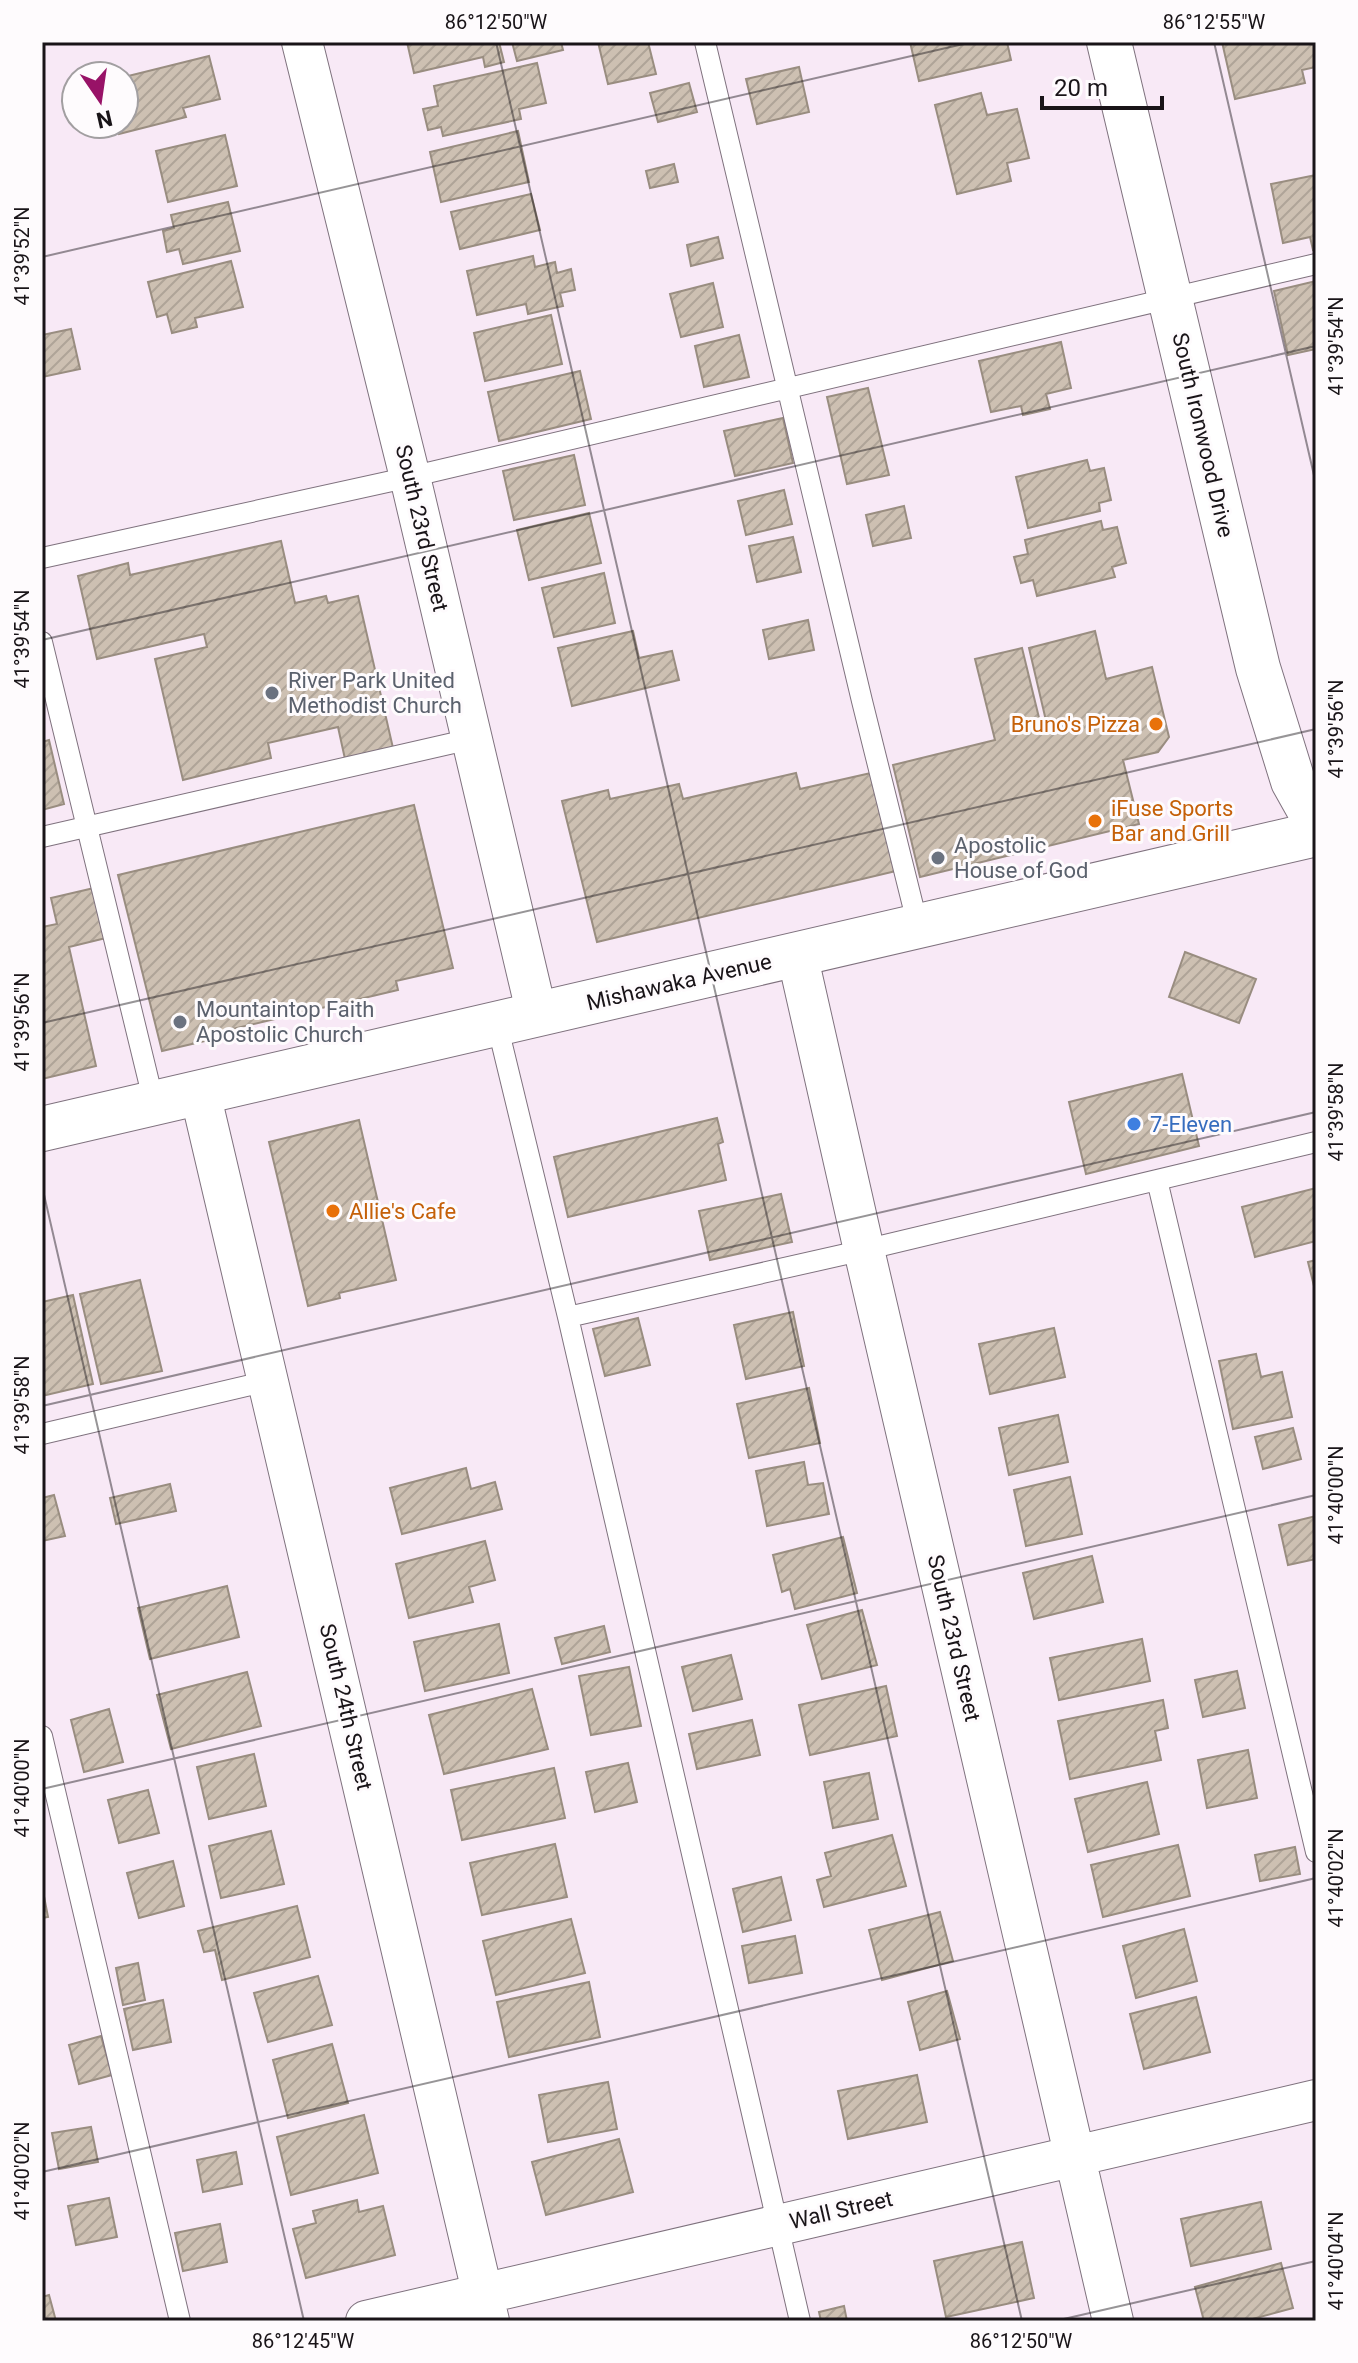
<svg xmlns="http://www.w3.org/2000/svg" width="1358" height="2363" font-family="Roboto,sans-serif">
  <style>
    .building { fill: url(#building-hatch); stroke: #998d80; stroke-width: 2 }
    .lines { fill: none; stroke-linecap: round; stroke-linejoin: round }
    .service-casing { stroke: #7f727e; stroke-width: 22 }
    .minor-casing { stroke: #7f727e; stroke-width: 42 }
    .secondary-casing { stroke: #7f727e; stroke-width: 46 }
    .service { stroke: #fff; stroke-width: 20 }
    .minor { stroke: #fff; stroke-width: 40 }
    .secondary { stroke: #fff; stroke-width: 44 }
    .ticks { fill: none; stroke: #191418; stroke-width: 2; stroke-opacity: 0.45 }
    .worship-dot { fill: #6b7280; stroke: #fefbfd; stroke-width: 3 }
    .food-dot { fill: #e8710a; stroke: #fefbfd; stroke-width: 3 }
    .shop-dot { fill: #3f7fe0; stroke: #fefbfd; stroke-width: 3 }
    .labels { text-anchor: middle; dominant-baseline: central; stroke-width: 6; stroke-linejoin: round; paint-order: stroke }
    .street-label { font-size: 22px; fill: #191418; stroke: #fefbfd }
    .worship-label { font-size: 22px; fill: #5b616d; stroke: #fefbfd; text-anchor: start }
    .food-label { font-size: 22px; fill: #c56008; stroke: #fefbfd; text-anchor: start }
    .shop-label { font-size: 22px; fill: #366cbe; stroke: #fefbfd; text-anchor: start }
    .neatline { fill: none; stroke: #191418; stroke-width: 3 }
    .ticks-label { font-size: 20px; text-anchor: middle; fill: #191418 }
  </style>
  <defs>
    <pattern id="building-hatch" width="6" height="6" patternUnits="userSpaceOnUse" patternTransform="scale(2)"><rect width="6" height="6" fill="#cdc0b2"/><path d="M-1 1l2-2M0 6l6-6M5 7l2-2" fill="none" stroke="#afa498"/></pattern>
  </defs>
  <rect width="100%" height="100%" fill="#f8e9f6"/>
  <path class="building" d="M 407,42 L 499,42 L 504,62 L 485,67 L 483,57 L 414,73 Z
    M 512,42 L 561,42 L 563,50 L 517,61 Z
    M 598,42 L 648,42 L 656,74 L 608,84 Z
    M 910,42 L 1007,42 L 1011,60 L 919,81 Z
    M 1222,42 L 1316,42 L 1316,67 L 1302,70 L 1305,83 L 1235,99 Z
    M 209,56 L 220,99 L 183,108 L 186,117 L 119,134 L 117,124 L 124,124 L 124,77 Z
    M 537,63 L 546,103 L 519,109 L 521,119 L 443,136 L 441,127 L 428,130 L 423,109 L 438,106 L 434,86 Z
    M 799,67 L 809,112 L 757,124 L 746,79 Z
    M 689,83 L 697,112 L 658,122 L 650,93 Z
    M 981,93 L 987,115 L 1017,109 L 1029,158 L 1007,163 L 1011,181 L 957,194 L 935,105 Z
    M 518,131 L 529,182 L 441,202 L 430,152 Z
    M 225,135 L 237,186 L 168,202 L 156,151 Z
    M 674,164 L 678,182 L 650,188 L 646,171 Z
    M 1316,175 L 1316,249 L 1313,250 L 1310,237 L 1283,243 L 1271,184 Z
    M 531,194 L 540,230 L 460,249 L 451,212 Z
    M 228,202 L 240,251 L 183,264 L 179,249 L 167,252 L 163,231 L 174,228 L 171,215 Z
    M 718,237 L 723,258 L 691,266 L 687,245 Z
    M 533,256 L 535,267 L 555,262 L 557,273 L 571,269 L 575,290 L 560,293 L 563,306 L 528,314 L 526,304 L 477,315 L 467,271 Z
    M 231,261 L 243,307 L 195,318 L 197,327 L 172,333 L 167,314 L 157,317 L 148,282 Z
    M 1316,281 L 1316,349 L 1288,355 L 1274,291 Z
    M 713,283 L 723,327 L 681,337 L 670,294 Z
    M 551,315 L 562,364 L 485,381 L 474,333 Z
    M 71,329 L 80,369 L 42,377 L 42,335 Z
    M 739,335 L 749,377 L 704,387 L 695,346 Z
    M 1061,342 L 1071,388 L 1046,394 L 1050,409 L 1023,415 L 1021,406 L 991,412 L 979,361 Z
    M 580,371 L 591,419 L 499,441 L 488,392 Z
    M 868,388 L 889,475 L 847,484 L 827,397 Z
    M 783,418 L 793,463 L 735,476 L 724,431 Z
    M 574,455 L 585,505 L 514,520 L 503,471 Z
    M 1087,460 L 1090,471 L 1104,468 L 1111,500 L 1099,503 L 1100,511 L 1028,528 L 1016,477 Z
    M 784,490 L 792,524 L 746,535 L 738,501 Z
    M 904,506 L 911,538 L 873,546 L 866,515 Z
    M 589,513 L 601,563 L 529,580 L 517,530 Z
    M 1101,521 L 1103,530 L 1117,527 L 1126,563 L 1112,567 L 1115,577 L 1037,596 L 1033,580 L 1021,583 L 1014,557 L 1028,554 L 1025,540 Z
    M 793,537 L 801,572 L 757,582 L 749,546 Z
    M 281,541 L 295,603 L 326,596 L 328,603 L 358,596 L 393,748 L 345,759 L 338,727 L 268,743 L 271,758 L 183,780 L 155,659 L 207,647 L 204,634 L 97,659 L 78,576 L 128,563 L 130,575 Z
    M 604,573 L 615,623 L 554,637 L 542,588 Z
    M 808,620 L 814,650 L 769,659 L 763,630 Z
    M 633,631 L 639,658 L 672,651 L 679,680 L 572,706 L 558,648 Z
    M 1095,631 L 1106,679 L 1152,667 L 1169,737 L 1158,752 L 1123,760 L 1139,824 L 920,877 L 893,765 L 995,740 L 975,659 L 1022,648 L 1041,726 L 1047,725 L 1029,648 Z
    M 49,740 L 64,804 L 42,810 L 42,742 Z
    M 796,773 L 800,789 L 871,773 L 896,871 L 597,942 L 562,801 L 608,790 L 610,799 L 679,784 L 683,799 Z
    M 414,805 L 453,968 L 396,981 L 398,990 L 207,1035 L 209,1040 L 162,1051 L 118,875 Z
    M 94,888 L 106,938 L 69,947 L 96,1066 L 42,1079 L 42,927 L 57,924 L 51,898 Z
    M 1185,952 L 1256,979 L 1239,1023 L 1169,997 Z
    M 1182,1074 L 1199,1146 L 1086,1174 L 1069,1102 Z
    M 717,1118 L 723,1142 L 718,1144 L 726,1180 L 568,1217 L 554,1157 Z
    M 359,1120 L 396,1280 L 339,1293 L 340,1298 L 308,1306 L 269,1142 Z
    M 1316,1188 L 1316,1241 L 1255,1257 L 1242,1207 Z
    M 781,1194 L 792,1242 L 710,1260 L 699,1211 Z
    M 1316,1260 L 1316,1294 L 1308,1262 Z
    M 140,1280 L 162,1371 L 101,1384 L 80,1294 Z
    M 73,1295 L 93,1384 L 42,1396 L 42,1302 Z
    M 793,1312 L 804,1366 L 746,1379 L 734,1325 Z
    M 638,1318 L 650,1365 L 605,1376 L 593,1329 Z
    M 1054,1328 L 1065,1377 L 990,1394 L 979,1344 Z
    M 1256,1354 L 1261,1377 L 1282,1372 L 1292,1417 L 1233,1429 L 1219,1361 Z
    M 809,1388 L 820,1443 L 749,1458 L 737,1404 Z
    M 1058,1415 L 1068,1462 L 1009,1475 L 999,1428 Z
    M 1293,1428 L 1301,1459 L 1263,1469 L 1255,1437 Z
    M 804,1462 L 808,1485 L 823,1483 L 829,1514 L 767,1526 L 756,1471 Z
    M 466,1468 L 471,1489 L 495,1482 L 502,1509 L 402,1534 L 390,1488 Z
    M 1070,1477 L 1082,1534 L 1026,1546 L 1014,1490 Z
    M 170,1484 L 176,1511 L 116,1524 L 110,1498 Z
    M 54,1495 L 65,1536 L 42,1541 L 42,1498 Z
    M 1316,1516 L 1316,1559 L 1288,1565 L 1279,1525 Z
    M 843,1537 L 857,1593 L 795,1609 L 790,1589 L 782,1592 L 773,1555 Z
    M 485,1541 L 495,1580 L 469,1587 L 473,1602 L 409,1618 L 396,1564 Z
    M 1092,1556 L 1103,1602 L 1034,1619 L 1023,1573 Z
    M 227,1586 L 239,1637 L 150,1659 L 138,1608 Z
    M 862,1610 L 877,1665 L 822,1679 L 807,1625 Z
    M 499,1624 L 509,1673 L 425,1691 L 414,1642 Z
    M 604,1626 L 610,1652 L 562,1664 L 555,1638 Z
    M 1142,1639 L 1150,1681 L 1059,1700 L 1050,1658 Z
    M 731,1655 L 742,1699 L 693,1711 L 682,1667 Z
    M 629,1667 L 641,1726 L 591,1735 L 579,1676 Z
    M 1237,1671 L 1245,1708 L 1203,1717 L 1195,1680 Z
    M 247,1672 L 261,1726 L 171,1749 L 157,1695 Z
    M 886,1686 L 897,1736 L 810,1755 L 799,1705 Z
    M 532,1689 L 548,1749 L 444,1774 L 429,1715 Z
    M 1163,1700 L 1168,1728 L 1155,1731 L 1161,1760 L 1070,1779 L 1058,1721 Z
    M 109,1709 L 123,1762 L 84,1772 L 71,1720 Z
    M 752,1720 L 760,1755 L 697,1769 L 689,1734 Z
    M 1248,1750 L 1257,1798 L 1207,1808 L 1198,1760 Z
    M 254,1754 L 266,1806 L 209,1819 L 197,1767 Z
    M 628,1763 L 637,1802 L 595,1812 L 586,1772 Z
    M 554,1768 L 565,1818 L 462,1840 L 451,1790 Z
    M 869,1773 L 878,1819 L 833,1828 L 824,1782 Z
    M 1147,1782 L 1159,1834 L 1088,1852 L 1075,1799 Z
    M 148,1790 L 159,1833 L 119,1843 L 108,1800 Z
    M 271,1831 L 284,1884 L 221,1898 L 209,1846 Z
    M 892,1835 L 906,1886 L 824,1907 L 817,1880 L 831,1876 L 825,1853 Z
    M 555,1844 L 567,1897 L 482,1915 L 470,1863 Z
    M 1178,1845 L 1190,1896 L 1103,1917 L 1091,1865 Z
    M 1295,1847 L 1300,1874 L 1260,1881 L 1255,1855 Z
    M 173,1861 L 184,1906 L 139,1918 L 127,1873 Z
    M 781,1877 L 791,1920 L 743,1932 L 733,1889 Z
    M 42,1886 L 48,1917 L 42,1918 Z
    M 297,1906 L 310,1957 L 222,1980 L 215,1950 L 204,1952 L 198,1931 Z
    M 940,1912 L 953,1961 L 882,1980 L 869,1930 Z
    M 571,1919 L 585,1973 L 496,1995 L 483,1941 Z
    M 1184,1929 L 1197,1981 L 1136,1998 L 1123,1946 Z
    M 795,1936 L 802,1973 L 749,1983 L 742,1946 Z
    M 138,1963 L 145,2000 L 123,2005 L 116,1968 Z
    M 318,1976 L 332,2025 L 268,2042 L 254,1993 Z
    M 589,1982 L 600,2037 L 509,2057 L 497,2002 Z
    M 947,1991 L 960,2039 L 920,2050 L 908,2002 Z
    M 1196,1997 L 1210,2052 L 1144,2069 L 1130,2014 Z
    M 163,2000 L 171,2042 L 133,2050 L 124,2009 Z
    M 101,2036 L 112,2075 L 79,2084 L 69,2045 Z
    M 332,2044 L 348,2103 L 288,2118 L 273,2060 Z
    M 917,2075 L 927,2122 L 848,2139 L 838,2091 Z
    M 608,2082 L 617,2129 L 548,2142 L 539,2095 Z
    M 364,2115 L 378,2173 L 291,2195 L 277,2137 Z
    M 91,2127 L 98,2162 L 59,2169 L 52,2133 Z
    M 619,2139 L 633,2192 L 546,2215 L 532,2162 Z
    M 236,2152 L 242,2184 L 203,2192 L 197,2160 Z
    M 109,2198 L 117,2237 L 76,2245 L 68,2206 Z
    M 357,2200 L 359,2212 L 383,2206 L 395,2255 L 306,2278 L 293,2229 L 316,2223 L 313,2211 Z
    M 1261,2202 L 1271,2249 L 1191,2266 L 1181,2219 Z
    M 220,2224 L 227,2262 L 183,2271 L 175,2233 Z
    M 1022,2242 L 1034,2298 L 946,2317 L 934,2261 Z
    M 1281,2263 L 1293,2308 L 1245,2321 L 1204,2321 L 1195,2287 Z
    M 49,2295 L 56,2321 L 42,2321 L 42,2297 Z
    M 844,2306 L 847,2321 L 821,2321 L 819,2312 Z"/>
  <g class="lines">
    <defs>
      <path id="service" d="M 705,42 L 862,701 L 918,926
        M 42,558 L 410,477 L 1316,264
        M 42,642 L 154,1103
        M 42,837 L 471,739
        M 497,1024 L 568,1317 L 800,2321
        M 1157,1180 L 1316,1852
        M 568,1317 L 864,1250 L 1316,1142
        M 42,1434 L 268,1381
        M 42,1736 L 180,2321"/>
      <path id="minor" d="M 302,42 L 410,477 L 537,1015
        M 797,954 L 864,1250 L 1113,2321
        M 200,1093 L 489,2321
        M 366,2321 L 1316,2100"/>
      <path id="secondary" d="M 1109,42 L 1258,668 L 1293,781 L 1316,822
        M 42,1129 L 1316,834"/>
    </defs>
    <use href="#service" class="service-casing"/>
    <use href="#minor" class="minor-casing"/>
    <use href="#secondary" class="secondary-casing"/>
    <use href="#service" class="service"/>
    <use href="#minor" class="minor"/>
    <use href="#secondary" class="secondary"/>
  </g>
  <path class="ticks" d="M 496,42 L 1022,2321M 1214,42 L 1316,484M 42,257 L 972,42M 42,640 L 1316,346M 42,1023 L 1316,729M 42,1186 L 304,2321M 42,1406 L 1316,1112M 42,1789 L 1316,1495M 42,2172 L 1316,1878M 1055,2321 L 1316,2261"/>
  <g class="worship-dot">
    <circle cx="272" cy="693" r="8"/>
    <circle cx="938" cy="858" r="8"/>
    <circle cx="180" cy="1022" r="8"/>
  </g>
  <g class="food-dot">
    <circle cx="1156" cy="724" r="8"/>
    <circle cx="1095" cy="821" r="8"/>
    <circle cx="333" cy="1211" r="8"/>
  </g>
  <circle class="shop-dot" cx="1134" cy="1124" r="8"/>
  <g class="labels">
    <g class="street-label">
      <text transform="translate(1203 435) rotate(77)">South Ironwood Drive</text>
      <text transform="translate(422 528) rotate(77)">South 23rd Street</text>
      <text transform="translate(679 982) rotate(-13)">Mishawaka Avenue</text>
      <text transform="translate(954 1638) rotate(77)">South 23rd Street</text>
      <text transform="translate(346 1707) rotate(77)">South 24th Street</text>
      <text transform="translate(841 2210) rotate(-13)">Wall Street</text>
    </g>
    <g class="worship-label">
      <text x="288" y="680">River Park United<tspan x="288" dy="25">Methodist Church</tspan></text>
      <text x="954" y="845">Apostolic<tspan x="954" dy="25">House of God</tspan></text>
      <text x="196" y="1009">Mountaintop Faith<tspan x="196" dy="25">Apostolic Church</tspan></text>
    </g>
    <g class="food-label">
      <text x="1140" y="724" text-anchor="end">Bruno's Pizza</text>
      <text x="1111" y="808">iFuse Sports<tspan x="1111" dy="25">Bar and Grill</tspan></text>
      <text x="349" y="1211">Allie's Cafe</text>
    </g>
    <g class="shop-label">
      <text x="1150" y="1124">7-Eleven</text>
    </g>
  </g>
  <rect width="1358" height="2363" fill="none" stroke="#fefbfd" stroke-width="88"/>
  <g transform="translate(100 100) rotate(167)"><circle r="38" fill="#fefbfd" stroke="#a29fa1" stroke-width="2"/>
  <path d="M0-6L14 30L0 20L-14 30Z" fill="#981267"/>
  <text y="-12" font-size="22" font-weight="bold" text-anchor="middle" fill="#191418">N</text>
  </g>
  <path d="M1042 96v12h120v-12" fill="none" stroke="#191418" stroke-width="4"/>
  <text x="1054" y="96" font-size="24" fill="#191418" stroke="#fefbfd" stroke-width="6" paint-order="stroke">20 m</text>
  <rect x="44" y="44" width="1270" height="2275" class="neatline"/>
  <g class="ticks-label">
    <text x="496" y="29">86°12'50"W</text>
    <text x="1214" y="29">86°12'55"W</text>
    <text transform="translate(22 256) rotate(-90)" y="7">41°39'52"N</text>
    <text transform="translate(1336 346) rotate(-90)" y="7">41°39'54"N</text>
    <text transform="translate(22 639) rotate(-90)" y="7">41°39'54"N</text>
    <text transform="translate(1336 729) rotate(-90)" y="7">41°39'56"N</text>
    <text transform="translate(22 1022) rotate(-90)" y="7">41°39'56"N</text>
    <text transform="translate(1336 1112) rotate(-90)" y="7">41°39'58"N</text>
    <text transform="translate(22 1405) rotate(-90)" y="7">41°39'58"N</text>
    <text transform="translate(1336 1495) rotate(-90)" y="7">41°40'00"N</text>
    <text transform="translate(22 1788) rotate(-90)" y="7">41°40'00"N</text>
    <text transform="translate(1336 1878) rotate(-90)" y="7">41°40'02"N</text>
    <text transform="translate(22 2171) rotate(-90)" y="7">41°40'02"N</text>
    <text transform="translate(1336 2261) rotate(-90)" y="7">41°40'04"N</text>
    <text x="303" y="2348">86°12'45"W</text>
    <text x="1021" y="2348">86°12'50"W</text>
  </g>
</svg>
